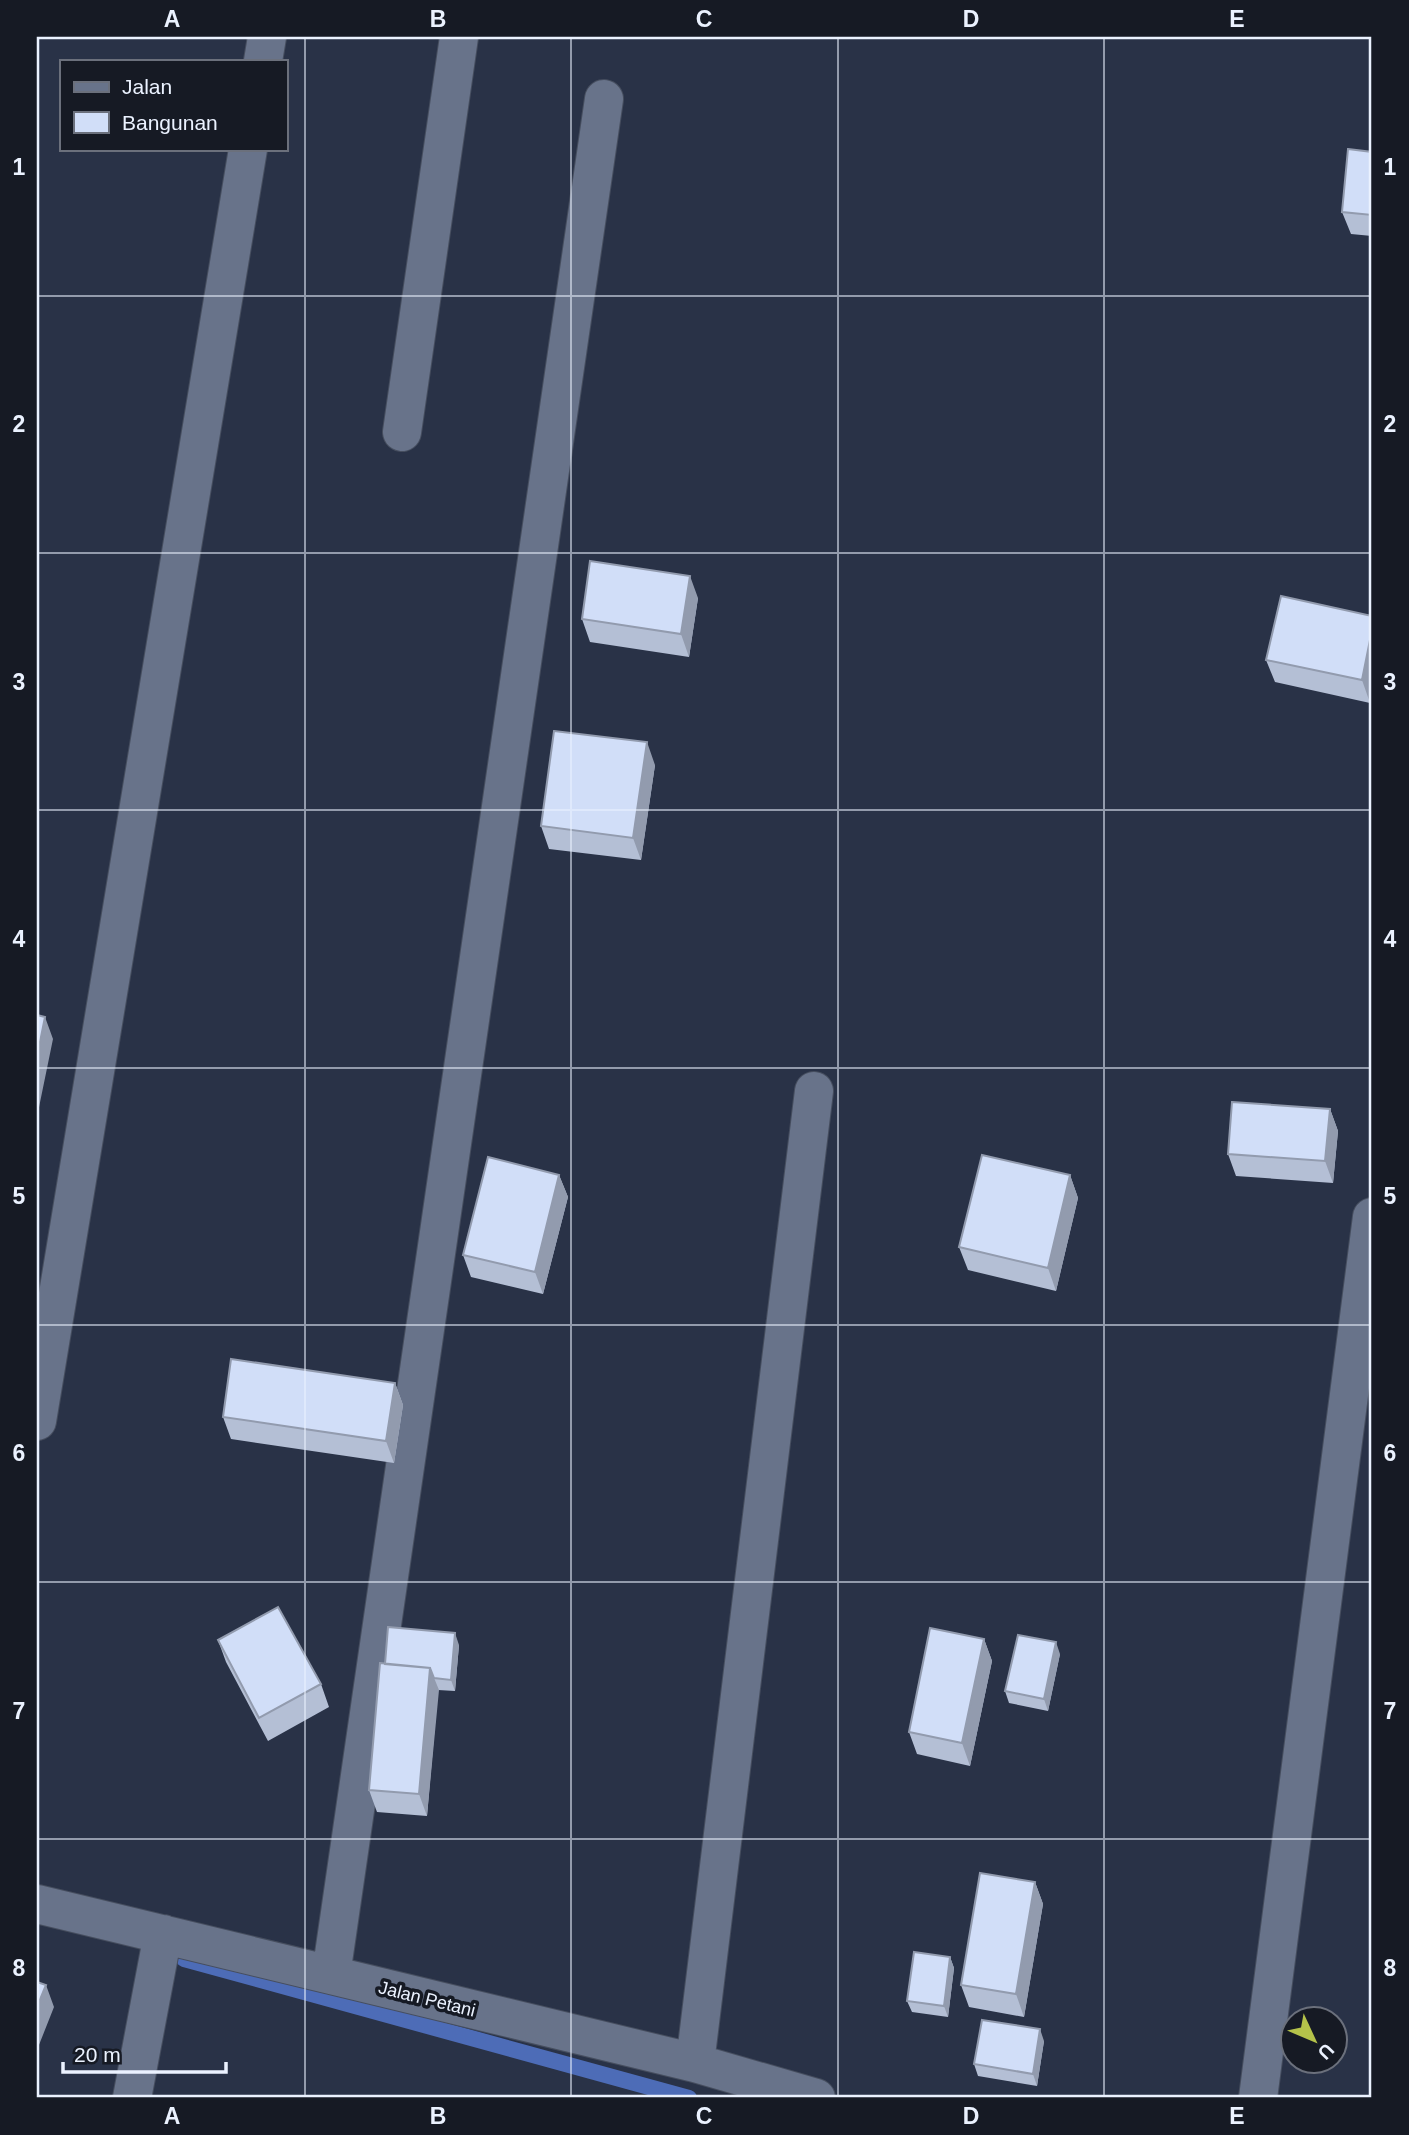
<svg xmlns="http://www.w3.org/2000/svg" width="1409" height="2135" font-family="Helvetica,sans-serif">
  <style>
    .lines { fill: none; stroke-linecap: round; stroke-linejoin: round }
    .stream { stroke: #4d6cb7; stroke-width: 16 }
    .street-casing { stroke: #464e5f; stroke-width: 40 }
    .street { stroke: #68738a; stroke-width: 38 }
    .wall { fill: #b4bfd5 }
    .shaded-wall { fill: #929bae }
    .building { fill: #d1def8; stroke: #929bae; stroke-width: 2 }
    .grid { fill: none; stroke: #ebf2ff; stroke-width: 2; stroke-opacity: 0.55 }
    .labels { text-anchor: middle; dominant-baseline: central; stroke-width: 7; stroke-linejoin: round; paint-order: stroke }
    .street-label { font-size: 18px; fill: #ebf2ff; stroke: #161a24 }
    .neatline { fill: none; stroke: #ebf2ff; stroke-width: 2.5 }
    .grid-label { font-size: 23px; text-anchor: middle; font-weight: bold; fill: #ebf2ff }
  </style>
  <rect width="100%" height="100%" fill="#293247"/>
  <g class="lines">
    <path class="stream" d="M 184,1959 L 689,2098"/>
    <defs>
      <path id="street" d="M 263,61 L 267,37
        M 402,432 L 459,37
        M 37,1421 L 248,149
        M 37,1904 L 695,2063 L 816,2098
        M 331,1975 L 604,99
        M 695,2063 L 814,1091
        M 132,2098 L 163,1934
        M 1258,2098 L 1372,1217"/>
    </defs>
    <use href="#street" class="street-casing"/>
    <use href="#street" class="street"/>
  </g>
  <path class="wall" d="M 1372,152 L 1372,236 L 1351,234 L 1342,212 Z
    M 698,598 L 689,657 L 590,642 L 582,619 Z
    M 1372,616 L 1370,703 L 1275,682 L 1266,660 Z
    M 655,765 L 641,860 L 549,849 L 541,826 Z
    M 1330,1109 L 1338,1131 L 1333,1183 L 1236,1176 L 1228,1154 Z
    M 559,1175 L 568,1197 L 543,1294 L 471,1277 L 463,1255 Z
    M 1070,1175 L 1078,1198 L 1056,1291 L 968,1270 L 959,1247 Z
    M 395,1383 L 403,1405 L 394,1463 L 231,1439 L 223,1417 Z
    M 984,1639 L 992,1661 L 970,1766 L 917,1754 L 909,1732 Z
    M 218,1640 L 321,1684 L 329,1707 L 268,1741 L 226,1662 Z
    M 459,1645 L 455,1691 L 438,1690 L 427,1816 L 377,1812 L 369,1790 L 385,1664 Z
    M 1060,1654 L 1048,1711 L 1009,1703 L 1005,1691 Z
    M 1035,1882 L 1043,1904 L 1024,2017 L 969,2007 L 961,1985 Z
    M 950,1957 L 954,1968 L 948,2017 L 912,2012 L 907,2001 Z
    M 1044,2041 L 1037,2086 L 978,2076 L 974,2064 Z"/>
  <path class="shaded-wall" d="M 690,576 L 698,598 L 689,657 L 681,634 Z
    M 1372,630 L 1372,691 L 1370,703 L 1362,680 Z
    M 647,742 L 655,765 L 641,860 L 633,838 Z
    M 45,1017 L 53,1039 L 37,1117 L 37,1057 Z
    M 1330,1109 L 1338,1131 L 1333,1183 L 1325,1161 Z
    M 559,1175 L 568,1197 L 543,1294 L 535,1272 Z
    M 1070,1175 L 1078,1198 L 1056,1291 L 1048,1268 Z
    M 395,1383 L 403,1405 L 394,1463 L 386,1441 Z
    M 455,1633 L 459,1645 L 455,1691 L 451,1680 Z
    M 984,1639 L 992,1661 L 970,1766 L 962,1743 Z
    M 1056,1642 L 1060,1654 L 1048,1711 L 1044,1699 Z
    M 430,1668 L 439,1690 L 427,1816 L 419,1794 Z
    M 1035,1882 L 1043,1904 L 1024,2017 L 1016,1994 Z
    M 950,1957 L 954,1968 L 948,2017 L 944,2006 Z
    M 46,1985 L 54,2007 L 37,2050 L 37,2007 Z
    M 1040,2029 L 1044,2041 L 1037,2086 L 1033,2074 Z"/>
  <path class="building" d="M 1348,149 L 1372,152 L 1372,215 L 1342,212 Z
    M 590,561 L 690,576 L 681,634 L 582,619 Z
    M 1281,596 L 1372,616 L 1372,630 L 1362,680 L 1266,660 Z
    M 554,731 L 647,742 L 633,838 L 541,826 Z
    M 37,1015 L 45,1017 L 37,1057 Z
    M 1232,1102 L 1330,1109 L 1325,1161 L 1228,1154 Z
    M 982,1155 L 1070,1175 L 1048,1268 L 959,1247 Z
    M 488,1157 L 559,1175 L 535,1272 L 463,1255 Z
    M 231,1359 L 395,1383 L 386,1441 L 223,1417 Z
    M 278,1607 L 321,1684 L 259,1718 L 218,1640 Z
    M 388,1627 L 455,1633 L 451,1680 L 434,1678 L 430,1668 L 385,1664 Z
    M 930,1628 L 984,1639 L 962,1743 L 909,1732 Z
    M 1018,1635 L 1056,1642 L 1044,1699 L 1005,1691 Z
    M 380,1663 L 430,1668 L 419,1794 L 369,1790 Z
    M 980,1873 L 1035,1882 L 1016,1994 L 961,1985 Z
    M 914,1952 L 950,1957 L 944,2006 L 907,2001 Z
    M 37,1982 L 46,1985 L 37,2007 Z
    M 982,2020 L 1040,2029 L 1033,2074 L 974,2064 Z"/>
  <path class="grid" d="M 305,37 L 305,2098M 571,37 L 571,2098M 838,37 L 838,2098M 1104,37 L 1104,2098M 37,296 L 1372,296M 37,553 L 1372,553M 37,810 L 1372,810M 37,1068 L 1372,1068M 37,1325 L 1372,1325M 37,1582 L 1372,1582M 37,1839 L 1372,1839"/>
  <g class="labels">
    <g class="street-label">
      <text transform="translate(427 1999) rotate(14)">Jalan Petani</text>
    </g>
  </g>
  <rect width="1409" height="2135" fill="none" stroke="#161a24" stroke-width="77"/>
  <rect x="60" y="60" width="228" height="91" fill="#161a24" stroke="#6b707c" stroke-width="2"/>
  <rect x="74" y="82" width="35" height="10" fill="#68738a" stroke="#6b707c" stroke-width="2"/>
  <text x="122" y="94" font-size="21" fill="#ebf2ff">Jalan</text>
  <rect x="74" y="112" width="35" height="21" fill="#d1def8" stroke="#6b707c" stroke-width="2"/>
  <text x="122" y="130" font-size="21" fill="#ebf2ff">Bangunan</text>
  <g transform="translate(1314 2040) rotate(134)"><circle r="33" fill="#161a24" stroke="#6b707c" stroke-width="2"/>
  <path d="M0-5L12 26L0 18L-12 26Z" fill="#b4c24a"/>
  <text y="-10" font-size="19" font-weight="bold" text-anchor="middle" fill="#ebf2ff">U</text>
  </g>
  <path d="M63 2062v10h163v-10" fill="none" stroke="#ebf2ff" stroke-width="3.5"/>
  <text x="74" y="2062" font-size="21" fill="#ebf2ff" stroke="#161a24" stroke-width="5" paint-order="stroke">20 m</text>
  <rect x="38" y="38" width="1332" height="2058" class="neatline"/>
  <g class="grid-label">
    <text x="172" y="27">A</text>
    <text x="438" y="27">B</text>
    <text x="704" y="27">C</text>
    <text x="971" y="27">D</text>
    <text x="1237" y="27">E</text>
    <text x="19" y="175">1</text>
    <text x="1390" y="175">1</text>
    <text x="19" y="432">2</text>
    <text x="1390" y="432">2</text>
    <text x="19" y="690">3</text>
    <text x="1390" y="690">3</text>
    <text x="19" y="947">4</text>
    <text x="1390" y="947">4</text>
    <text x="19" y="1204">5</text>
    <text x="1390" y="1204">5</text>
    <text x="19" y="1461">6</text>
    <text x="1390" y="1461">6</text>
    <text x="19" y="1719">7</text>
    <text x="1390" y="1719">7</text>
    <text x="19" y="1976">8</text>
    <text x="1390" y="1976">8</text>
    <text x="172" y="2124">A</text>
    <text x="438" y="2124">B</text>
    <text x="704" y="2124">C</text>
    <text x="971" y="2124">D</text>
    <text x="1237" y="2124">E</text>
  </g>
</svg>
